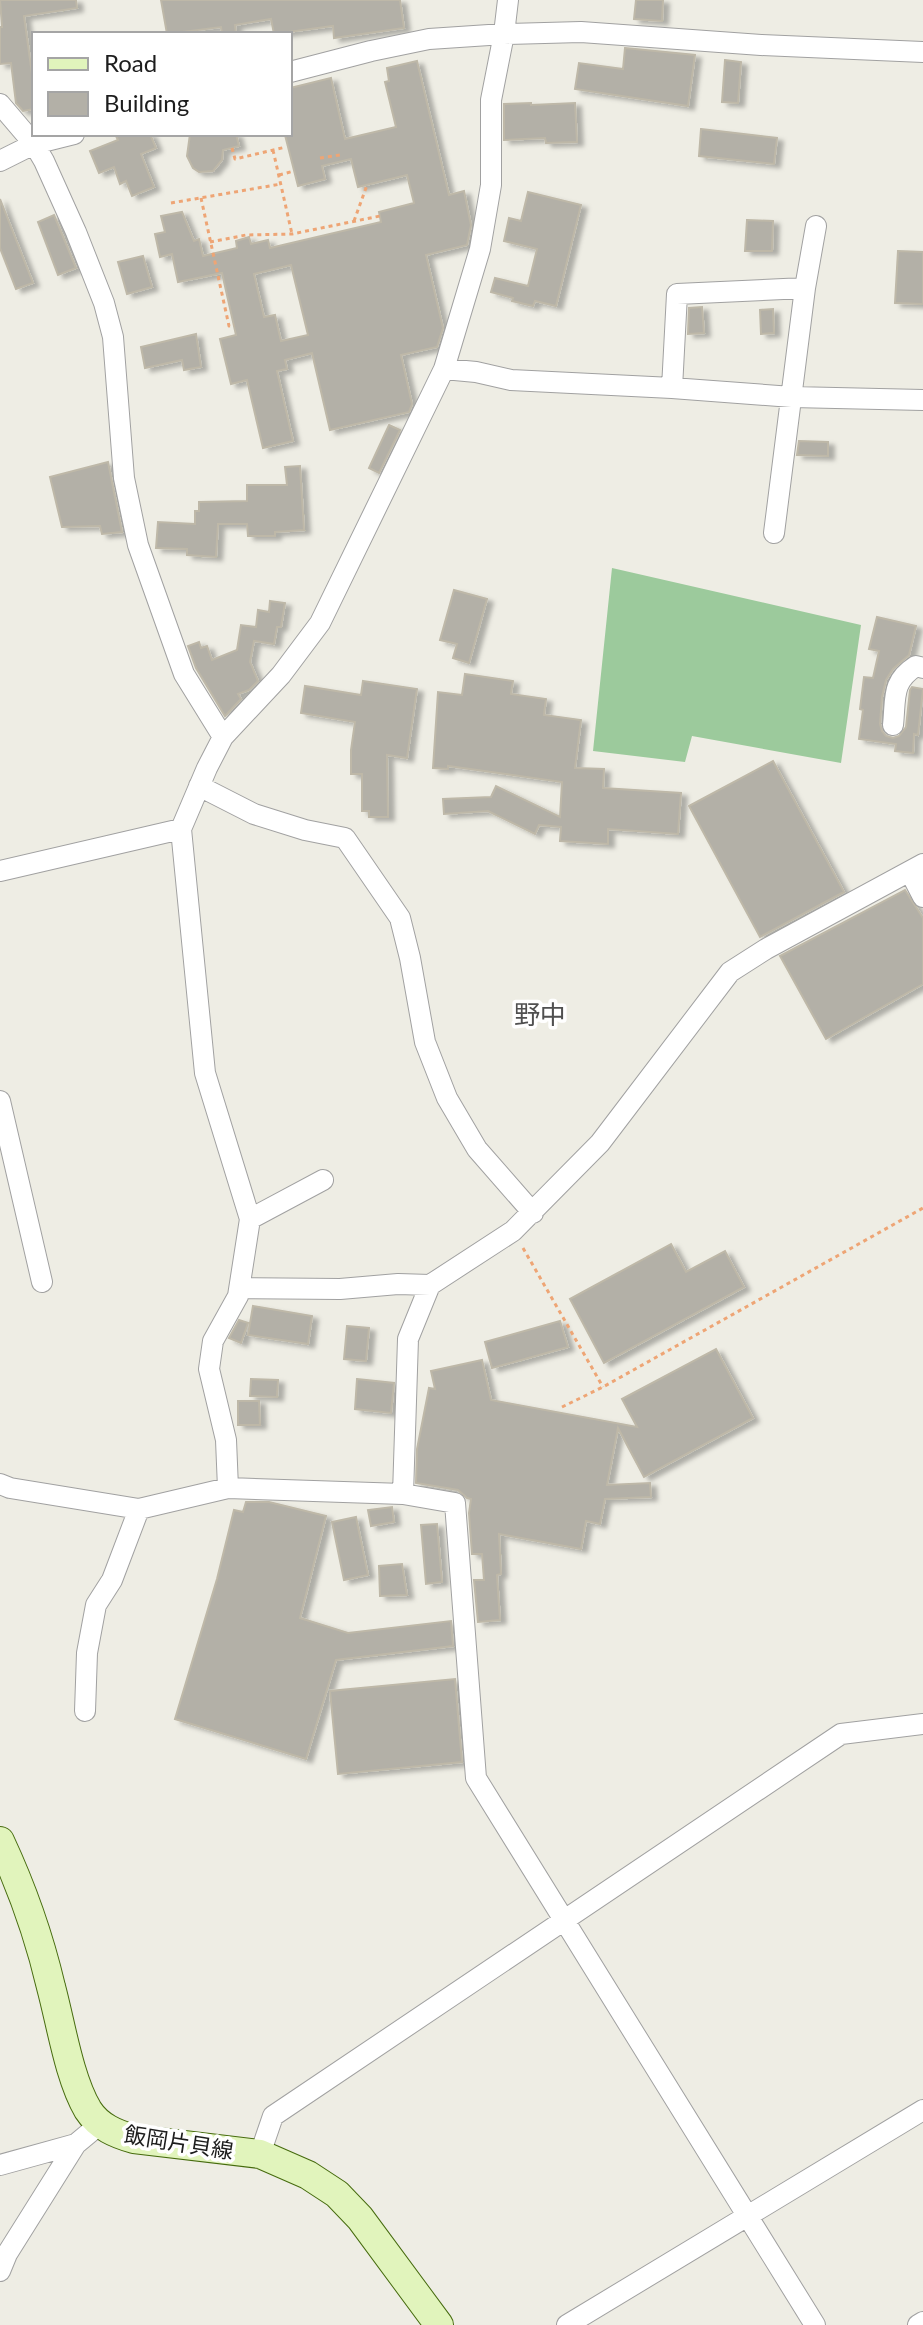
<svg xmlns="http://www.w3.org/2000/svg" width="923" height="2325" font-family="Lato,'Noto Sans JP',sans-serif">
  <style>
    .forest { fill: #9cca9c }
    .building { fill: #b3b0a7; stroke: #beb8a8; stroke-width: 2; fill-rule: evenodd; filter: url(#shadow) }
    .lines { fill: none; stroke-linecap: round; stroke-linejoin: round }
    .street-casing { stroke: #a1a1a1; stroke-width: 22 }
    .secondary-casing { stroke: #466b0e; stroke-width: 30 }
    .path { stroke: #eea575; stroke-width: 3; stroke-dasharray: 4 4; stroke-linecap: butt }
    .street { stroke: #fff; stroke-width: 20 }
    .secondary { stroke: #e1f4bc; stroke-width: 28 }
    .labels { text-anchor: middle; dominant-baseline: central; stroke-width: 7; stroke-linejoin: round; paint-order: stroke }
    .street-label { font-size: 22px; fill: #1d1d1d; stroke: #fff }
    .quarter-label { font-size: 26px; fill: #505050; stroke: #fff }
  </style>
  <defs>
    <filter id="shadow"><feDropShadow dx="6" dy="3.5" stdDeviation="2" flood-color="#0004"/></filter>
  </defs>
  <rect width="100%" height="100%" fill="#eeede4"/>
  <path class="forest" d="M 612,568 L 861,625 L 841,763 L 692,736 L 685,762 L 593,751 Z"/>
  <path class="building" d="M 0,0 L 76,0 L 77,8 L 24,16 L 32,74 L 34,73 L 34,109 L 23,111 L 16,103 L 11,63 L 0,64 L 0,27 L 2,27 Z
    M 161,0 L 400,0 L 404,28 L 334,38 L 333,26 L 274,34 L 271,19 L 235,25 L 236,34 L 222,34 L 221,27 L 167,34 Z
    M 636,0 L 663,0 L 662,21 L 634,19 Z
    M 625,48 L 695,55 L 688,106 L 575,89 L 579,63 L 623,69 Z
    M 725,60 L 741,62 L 738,103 L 722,102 Z
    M 417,61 L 449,195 L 464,191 L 471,225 L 467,245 L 426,255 L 443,328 L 437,347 L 401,355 L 412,404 L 409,412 L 330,430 L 312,353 L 285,360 L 287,369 L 277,371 L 293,441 L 263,448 L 247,380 L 231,384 L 220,339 L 236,335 L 222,273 L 178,282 L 172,254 L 160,257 L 155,234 L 165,232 L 161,216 L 182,212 L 194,241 L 199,239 L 203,256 L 237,248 L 236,241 L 249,237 L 251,244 L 268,240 L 270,248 L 381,222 L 379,212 L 414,203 L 407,175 L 358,187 L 351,159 L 322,166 L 325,179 L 298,186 L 285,135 L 290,134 L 290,88 L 331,78 L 345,139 L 396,127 L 385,82 L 389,81 L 387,68 ZM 291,265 L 308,335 L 281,341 L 275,315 L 264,317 L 254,274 Z
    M 531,103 L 531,105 L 575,103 L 577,142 L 546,143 L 545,138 L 504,140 L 504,104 Z
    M 701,129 L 777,138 L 774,164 L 699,156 Z
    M 115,134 L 150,134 L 156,148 L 141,154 L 154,187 L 132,196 L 126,181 L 120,184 L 114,167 L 99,173 L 90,151 L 118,140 Z
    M 190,134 L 236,134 L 239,146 L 223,150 L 222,160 L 213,171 L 199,172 L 193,168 L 187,156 Z
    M 528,192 L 581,205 L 556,306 L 535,301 L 533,306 L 512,301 L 513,298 L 491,292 L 495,278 L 528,286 L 537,249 L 504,241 L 509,218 L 521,221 Z
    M 0,199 L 33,283 L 16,289 L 0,248 Z
    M 54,215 L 76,268 L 58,275 L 38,222 Z
    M 747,220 L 773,221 L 772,251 L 745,251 Z
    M 898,251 L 923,252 L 923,304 L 895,303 Z
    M 143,256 L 152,287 L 127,294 L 118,262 Z
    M 702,307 L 704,333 L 688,334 L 689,308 Z
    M 773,309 L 774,333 L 761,334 L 760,310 Z
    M 196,334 L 201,367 L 184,370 L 182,360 L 145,368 L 141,347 Z
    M 389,425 L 400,430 L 379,473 L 369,468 Z
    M 799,441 L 828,442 L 828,456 L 797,455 Z
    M 108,462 L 122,532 L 102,534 L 100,526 L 62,527 L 50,477 Z
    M 300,466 L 304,530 L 275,532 L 275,536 L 248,536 L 247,524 L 218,524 L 216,557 L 187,555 L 187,549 L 156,548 L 158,522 L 195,524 L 195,511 L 199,511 L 199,502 L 247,501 L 247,485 L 287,485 L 285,467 Z
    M 454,590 L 487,599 L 469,663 L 453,658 L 457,644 L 440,640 Z
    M 270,601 L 285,603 L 281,627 L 277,627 L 274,644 L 254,641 L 250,662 L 258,681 L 249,690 L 238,694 L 241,699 L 225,716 L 196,668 L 188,646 L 199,642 L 201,648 L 207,646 L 212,660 L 237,650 L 241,625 L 256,627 L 258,610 L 269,612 Z
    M 877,617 L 916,626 L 909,655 L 893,669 L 886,680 L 882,697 L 880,724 L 882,731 L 886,736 L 893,738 L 899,736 L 906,727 L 910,690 L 912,687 L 923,689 L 918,735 L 914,734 L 913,753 L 895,751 L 896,744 L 859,739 L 863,710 L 860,709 L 864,677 L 873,678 L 879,651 L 869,649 Z
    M 465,674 L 513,681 L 511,694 L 546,699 L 544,715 L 581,720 L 575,768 L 604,769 L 603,788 L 681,793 L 678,834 L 608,829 L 608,844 L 560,841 L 561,827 L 539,825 L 535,834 L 488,811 L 444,814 L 443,799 L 491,797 L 496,786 L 560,817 L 562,782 L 448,766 L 448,769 L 433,768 L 438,692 L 462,695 Z
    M 363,681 L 417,689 L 407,758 L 387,755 L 388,817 L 369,817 L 369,811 L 362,811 L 362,774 L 351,774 L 351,750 L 355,722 L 301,713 L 305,686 L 361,695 Z
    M 773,761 L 844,892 L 760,937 L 689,806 Z
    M 905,890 L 923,918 L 923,984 L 826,1039 L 780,956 Z
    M 671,1244 L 686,1272 L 725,1251 L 744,1287 L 604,1363 L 570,1299 Z
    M 253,1306 L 312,1316 L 308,1344 L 248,1335 Z
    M 239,1320 L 248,1323 L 241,1343 L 229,1338 Z
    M 560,1321 L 568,1347 L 492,1368 L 485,1342 Z
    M 347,1326 L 369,1328 L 366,1361 L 344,1359 Z
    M 716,1349 L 753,1418 L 644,1477 L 618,1428 L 607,1485 L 650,1483 L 651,1497 L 605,1499 L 600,1524 L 586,1521 L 581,1549 L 499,1534 L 501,1574 L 497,1575 L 500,1620 L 478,1622 L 474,1580 L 484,1580 L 482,1554 L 472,1554 L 469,1513 L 471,1499 L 467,1498 L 458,1490 L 416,1483 L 417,1449 L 429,1388 L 435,1389 L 431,1371 L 482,1360 L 491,1400 L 637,1427 L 622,1399 Z
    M 251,1379 L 278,1380 L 277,1397 L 250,1396 Z
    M 357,1379 L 394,1383 L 391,1413 L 355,1409 Z
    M 238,1401 L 259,1401 L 260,1425 L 238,1425 Z
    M 246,1502 L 269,1502 L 326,1516 L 300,1618 L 348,1633 L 451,1621 L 453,1646 L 336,1660 L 306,1759 L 175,1719 L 217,1579 L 234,1510 L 243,1512 Z
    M 392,1507 L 394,1522 L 371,1526 L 368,1510 Z
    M 356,1517 L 368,1575 L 344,1580 L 332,1522 Z
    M 437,1524 L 442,1582 L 426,1584 L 421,1525 Z
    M 402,1564 L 407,1595 L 380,1596 L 379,1566 Z
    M 455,1679 L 462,1762 L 338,1774 L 330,1691 Z"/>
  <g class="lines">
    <defs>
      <path id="street" d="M 290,72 L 371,51 L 429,39 L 504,34 L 581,32 L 761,45 L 923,52
        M 0,104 L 34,144 L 44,161 L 76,232 L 104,303 L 113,337 L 124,478 L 138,545 L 184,674 L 223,737
        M 0,161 L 34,144 L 74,134
        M 444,369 L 476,372 L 511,380 L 672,388 L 792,397 L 923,400
        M 672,388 L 677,294 L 805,288
        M 774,533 L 805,288 L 816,226
        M 893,725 C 896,698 891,682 916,666 L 923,668
        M 199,786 L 254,814 L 305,830 L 345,838 L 400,918 L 410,958 L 425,1042 L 447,1098 L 477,1149 L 533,1213
        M 181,829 L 205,1073 L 250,1219
        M 0,871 L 181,829 L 207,768 L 223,737 L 281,675 L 320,623 L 444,369 L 480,249 L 491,185 L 491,100 L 504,34 L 508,0
        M 910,872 L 923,897
        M 0,1101 L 42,1282
        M 240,1288 L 340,1289 L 398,1284 L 430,1285
        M 0,1484 L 10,1488 L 139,1509 L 228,1488 L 403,1494 L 455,1503 L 476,1778 L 815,2325
        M 228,1488 L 226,1440 L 209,1369 L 213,1341 L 238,1296 L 250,1219 L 323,1180
        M 403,1494 L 408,1339 L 430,1285 L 513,1231 L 600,1143 L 730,972 L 766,949 L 923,864
        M 85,1711 L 87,1653 L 96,1605 L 112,1580 L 139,1509
        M 260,2154 L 273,2116 L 841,1734 L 923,1724
        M 0,2165 L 76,2144 L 100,2124
        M 0,2271 L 7,2254 L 76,2144
        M 567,2325 L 923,2110
        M 918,2325 L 923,2322"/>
      <path id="secondary" d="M 0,1841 C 22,1888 39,1936 51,1987 C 61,2024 69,2078 88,2110 C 99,2127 116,2134 134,2139 L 260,2154 L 308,2175 L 337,2194 L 360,2218 L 439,2325"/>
    </defs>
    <use href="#street" class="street-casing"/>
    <use href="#secondary" class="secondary-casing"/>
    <path class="path" d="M 232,148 L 235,159 L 286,147
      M 273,150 L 292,234
      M 320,158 L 340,155
      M 279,175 L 294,171
      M 201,198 L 229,326 L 234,325
      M 171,203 L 281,184
      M 354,221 L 367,185
      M 210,242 L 246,235 L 292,234 L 380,216
      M 523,1248 L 603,1387
      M 562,1407 L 603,1387 L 923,1208"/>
    <use href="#street" class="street"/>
    <use href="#secondary" class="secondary"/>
  </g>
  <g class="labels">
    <g class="street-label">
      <text transform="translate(179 2142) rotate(9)">飯岡片貝線</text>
    </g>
    <g class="quarter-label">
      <text x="540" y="1014">野中</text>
    </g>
  </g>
  <rect x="32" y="32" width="260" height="104" fill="#ffffff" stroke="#a5a5a5" stroke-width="2"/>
  <rect x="48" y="58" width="40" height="12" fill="#e1f4bc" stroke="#a5a5a5" stroke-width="2"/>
  <text x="104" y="72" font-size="24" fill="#1d1d1d">Road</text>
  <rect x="48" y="92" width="40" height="24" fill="#b3b0a7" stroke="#a5a5a5" stroke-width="2"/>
  <text x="104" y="112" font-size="24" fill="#1d1d1d">Building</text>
</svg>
